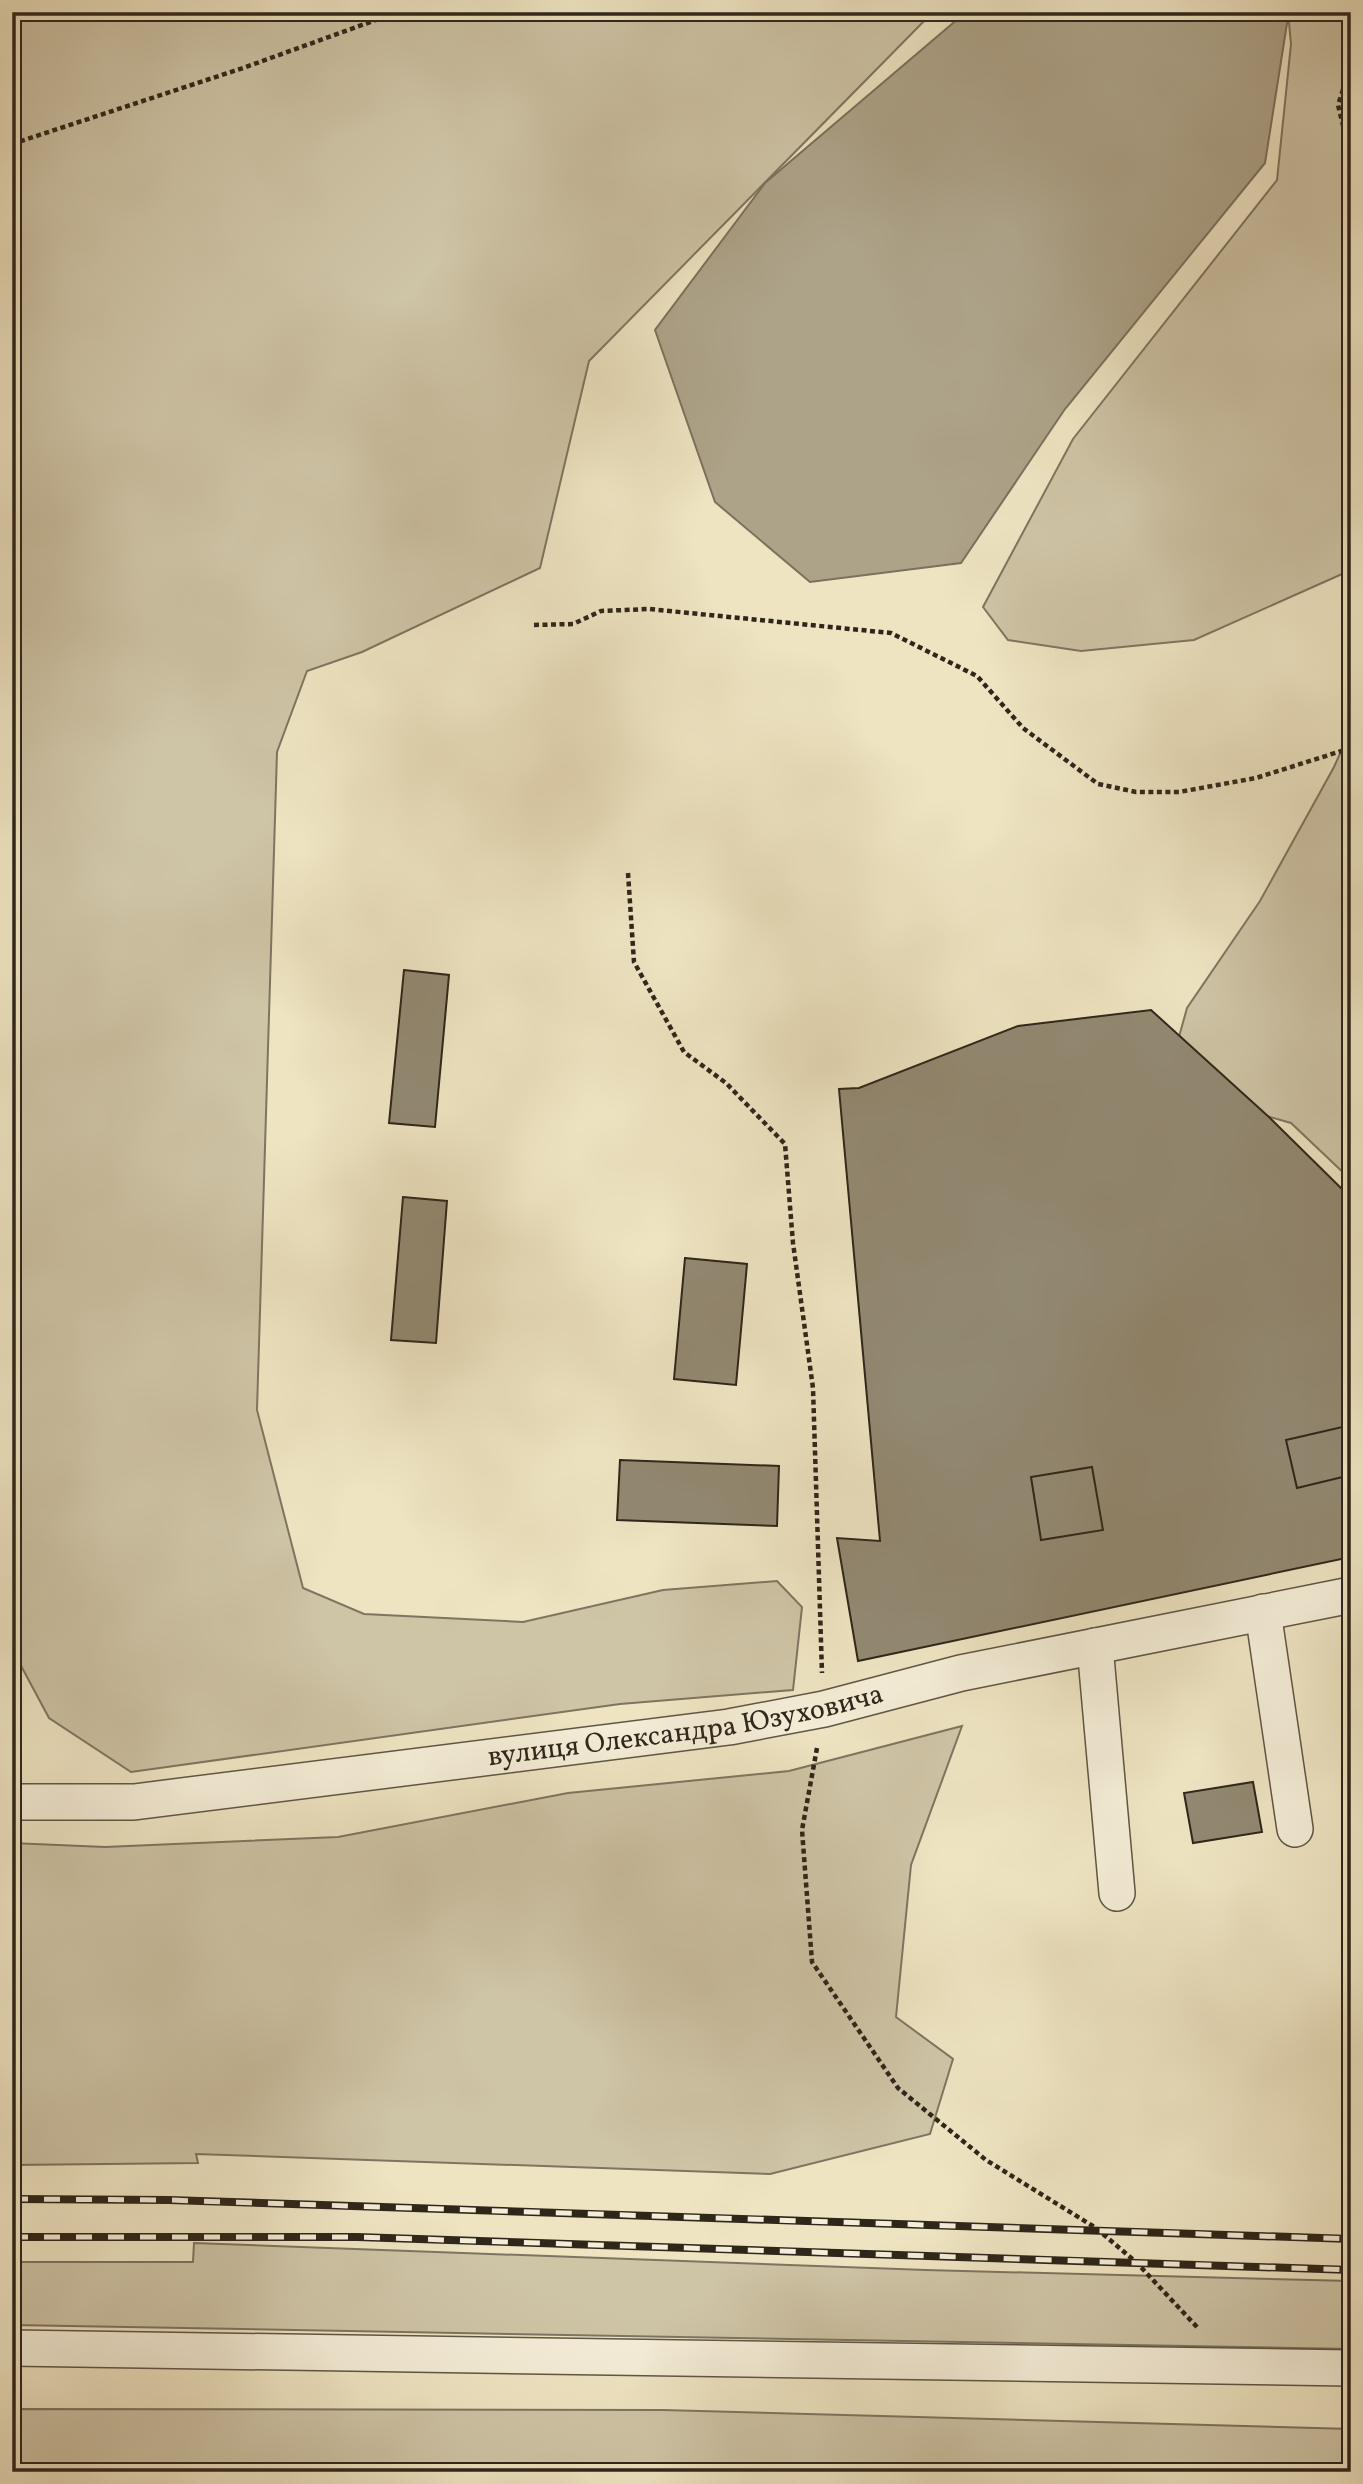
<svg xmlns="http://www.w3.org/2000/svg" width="1363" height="2484" font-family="Vollkorn,serif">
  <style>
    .green { fill: #cec4a6; stroke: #7e7560; stroke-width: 2 }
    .water { fill: #ada389; stroke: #7b715d; stroke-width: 2 }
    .building { fill: #928972; stroke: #2f261b; stroke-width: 2 }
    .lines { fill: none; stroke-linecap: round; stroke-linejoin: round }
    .minor-casing { stroke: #5f5645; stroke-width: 38 }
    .path { stroke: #2f261b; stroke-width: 4.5; stroke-dasharray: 5 3.5; stroke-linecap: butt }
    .minor { stroke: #f4edd7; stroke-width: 35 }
    .rail-casing { stroke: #2f261b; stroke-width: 8 }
    .rail { stroke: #f4edd7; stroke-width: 5; stroke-dasharray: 16; stroke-linecap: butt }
    .labels { text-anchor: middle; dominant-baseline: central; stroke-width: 5; stroke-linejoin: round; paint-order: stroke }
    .street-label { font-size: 28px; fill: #2f261b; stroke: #f4edd7 }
  </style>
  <rect width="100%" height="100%" fill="#eee4c2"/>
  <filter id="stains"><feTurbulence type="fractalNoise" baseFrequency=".00286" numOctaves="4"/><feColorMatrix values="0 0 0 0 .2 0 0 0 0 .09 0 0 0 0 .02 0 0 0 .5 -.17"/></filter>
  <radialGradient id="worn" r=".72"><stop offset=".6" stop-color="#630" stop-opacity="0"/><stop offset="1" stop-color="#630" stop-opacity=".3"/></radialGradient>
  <path class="green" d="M 12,12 L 933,12 L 589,361 L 540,568 L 362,652 L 307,671 L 277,752 L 257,1410 L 303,1588 L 364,1614 L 523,1622 L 663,1590 L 777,1581 L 802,1607 L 793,1690 L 620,1704 L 131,1772 L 49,1718 L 12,1649 Z
    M 1288,12 L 1351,12 L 1351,570 L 1194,640 L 1081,651 L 1008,640 L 983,607 L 1073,439 L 1277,180 L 1291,44 Z
    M 1351,729 L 1351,1180 L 1291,1123 L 1165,1087 L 1187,1008 L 1260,901 L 1334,767 Z
    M 962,1726 L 911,1865 L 896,2017 L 953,2059 L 930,2134 L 770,2174 L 196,2154 L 198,2163 L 12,2165 L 12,1843 L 105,1847 L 338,1837 L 568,1793 L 789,1771 Z
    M 194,2243 L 926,2270 L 1351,2281 L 1351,2349 L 12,2325 L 12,2262 L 193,2262 Z
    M 12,2409 L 663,2410 L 1351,2429 L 1351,2472 L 12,2472 Z"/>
  <path class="water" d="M 966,12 L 1286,12 L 1288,17 L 1265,163 L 1065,409 L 961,563 L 810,582 L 715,502 L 655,330 L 765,183 Z"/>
  <path class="building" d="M 404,970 L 449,975 L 435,1127 L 389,1123 Z
    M 1151,1010 L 1270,1118 L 1351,1198 L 1351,1557 L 858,1661 L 837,1538 L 880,1541 L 839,1089 L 859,1088 L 1018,1026 Z
    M 403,1197 L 447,1201 L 436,1343 L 391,1340 Z
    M 685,1258 L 747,1264 L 736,1385 L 674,1379 Z
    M 1351,1425 L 1351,1475 L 1297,1488 L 1286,1440 Z
    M 620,1460 L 779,1466 L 777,1526 L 617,1520 Z
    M 1092,1467 L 1103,1530 L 1041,1540 L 1031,1477 Z
    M 1345,1749 L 1351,1749 L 1351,1804 L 1346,1804 Z
    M 1253,1782 L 1262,1832 L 1193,1843 L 1184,1793 Z"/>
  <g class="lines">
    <defs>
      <g id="minor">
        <path d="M 1263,1612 L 1295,1829"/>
        <path d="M 1095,1646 L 1117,1893"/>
        <path id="s1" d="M 12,1802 L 134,1802 L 729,1727 L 824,1709 L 961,1673 L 1351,1595"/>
        <path d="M 12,2348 L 1351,2368"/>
      </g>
    </defs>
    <use href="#minor" class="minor-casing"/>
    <path class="path" d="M 1351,65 L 1338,105 L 1351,158
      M 12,144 L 243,68 L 398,12
      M 534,625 L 573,624 L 601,611 L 649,609 L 891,633 L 977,676 L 1023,728 L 1098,784 L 1136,792 L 1179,792 L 1256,778 L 1351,748
      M 628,873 L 634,962 L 684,1052 L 726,1083 L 785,1144 L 793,1243 L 813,1388 L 822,1673
      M 817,1748 L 802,1830 L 812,1962 L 898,2088 L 986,2160 L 1096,2228 L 1137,2263 L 1197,2327"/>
    <use href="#minor" class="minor"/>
    <defs>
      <path id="rail" d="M 12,2199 L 169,2200 L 1351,2239
        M 12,2237 L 357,2237 L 1351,2270"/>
    </defs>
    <use href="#rail" class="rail-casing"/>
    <use href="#rail" class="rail"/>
  </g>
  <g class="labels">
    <g class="street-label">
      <text stroke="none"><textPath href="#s1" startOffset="679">вулиця Олександра Юзуховича</textPath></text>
    </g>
  </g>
  <rect width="1363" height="2484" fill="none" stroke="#eee4c2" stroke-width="42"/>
  <rect x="14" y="14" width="1335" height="2456" fill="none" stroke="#2f261b" stroke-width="3.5"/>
  <rect x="21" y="21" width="1321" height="2442" fill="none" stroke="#2f261b" stroke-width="2"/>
  <rect width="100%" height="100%" filter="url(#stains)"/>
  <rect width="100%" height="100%" fill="url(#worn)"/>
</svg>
